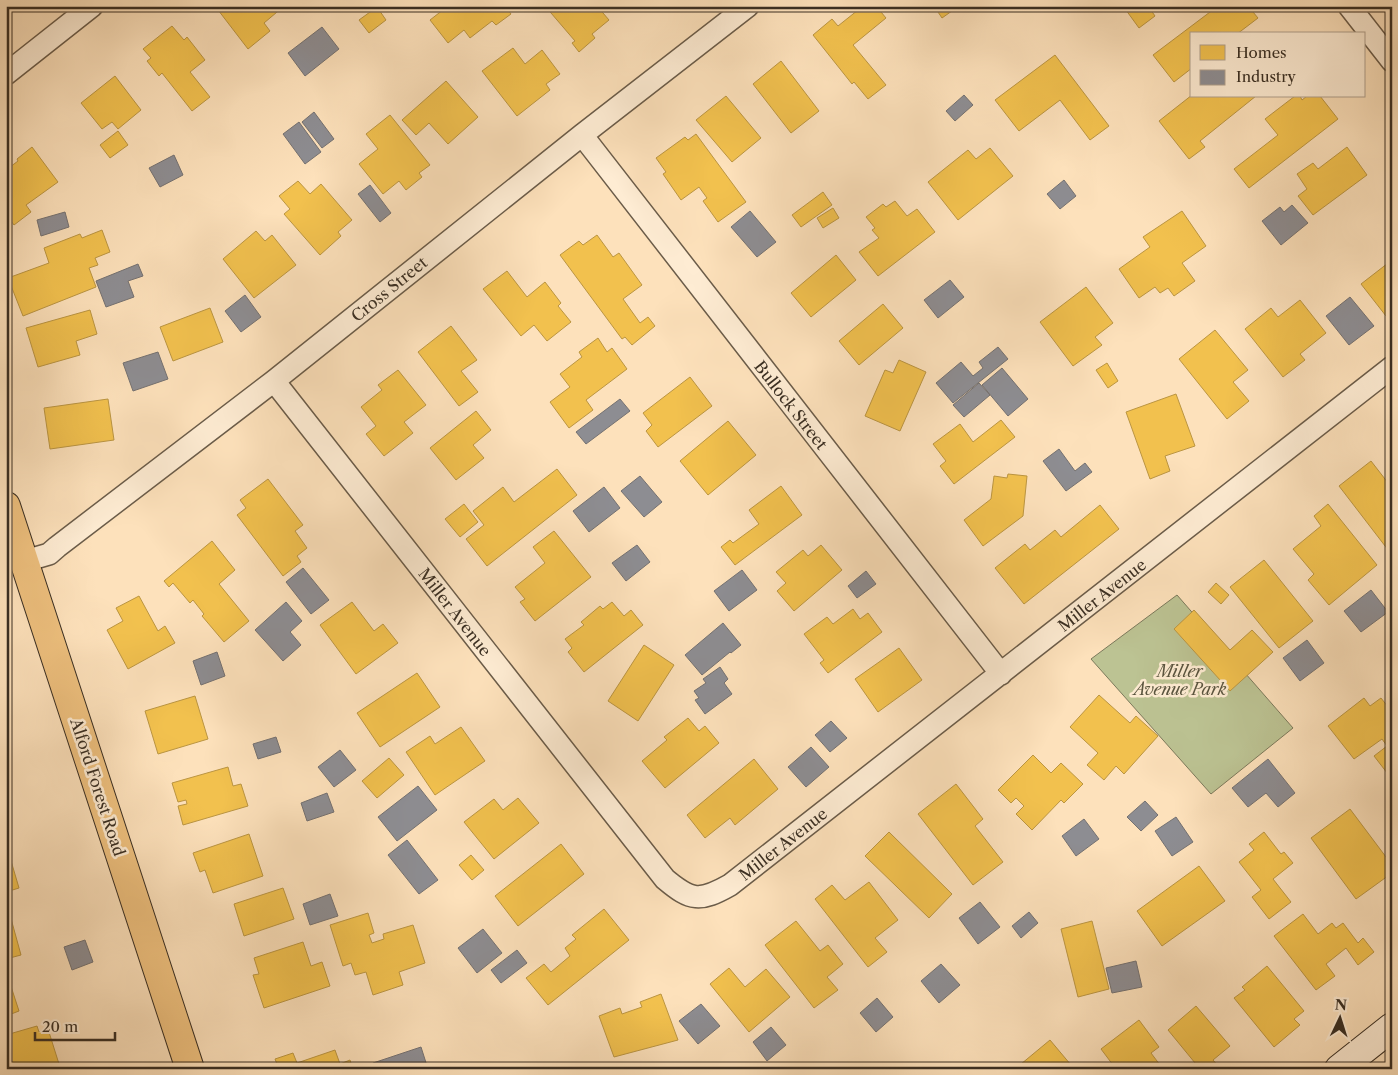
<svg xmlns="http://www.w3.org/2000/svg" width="1398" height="1075" font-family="'Libre Caslon Text',serif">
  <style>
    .green { fill: #bcc393; stroke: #7b795b }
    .homes { fill: #f2c14e; stroke: #bb9541 }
    .industry { fill: #8d8d92; stroke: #747171 }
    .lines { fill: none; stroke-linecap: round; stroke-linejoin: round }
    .street-casing { stroke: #6b5c49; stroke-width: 24 }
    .secondary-casing { stroke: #3a2f23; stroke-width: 30 }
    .primary-casing { stroke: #3a2f23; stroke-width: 30 }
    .street { stroke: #feecd3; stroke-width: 21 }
    .secondary { stroke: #feecd3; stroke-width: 28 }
    .primary { stroke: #eec07e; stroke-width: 28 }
    .labels { text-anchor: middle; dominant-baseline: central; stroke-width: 5; stroke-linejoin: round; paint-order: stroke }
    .street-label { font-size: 16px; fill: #3a2f23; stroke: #feecd3 }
    .park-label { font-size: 16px; font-style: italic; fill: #5a543f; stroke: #feecd3 }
  </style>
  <rect width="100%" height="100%" fill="#fde1bb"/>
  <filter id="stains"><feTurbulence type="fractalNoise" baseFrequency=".004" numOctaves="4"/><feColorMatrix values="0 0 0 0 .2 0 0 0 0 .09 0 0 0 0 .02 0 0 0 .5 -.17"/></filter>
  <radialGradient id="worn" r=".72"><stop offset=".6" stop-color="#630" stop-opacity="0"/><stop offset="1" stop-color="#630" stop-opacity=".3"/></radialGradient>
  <path class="green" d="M 1177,595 L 1293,728 L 1211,794 L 1091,659 Z"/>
  <path class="homes" d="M 215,6 L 283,6 L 283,7 L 264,23 L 270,31 L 248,49 Z
    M 448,6 L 505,6 L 511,14 L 496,25 L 492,21 L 470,38 L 464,30 L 448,43 L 430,20 Z
    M 545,6 L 597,6 L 609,20 L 592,34 L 595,38 L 579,52 L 572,43 L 575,41 Z
    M 863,6 L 876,6 L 886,18 L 853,45 L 886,85 L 868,99 L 854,82 L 852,84 L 813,35 L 832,19 L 838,26 Z
    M 934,6 L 959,6 L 942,18 Z
    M 1123,6 L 1148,6 L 1155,16 L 1139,28 Z
    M 1218,6 L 1248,6 L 1258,18 L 1237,34 L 1192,34 L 1192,68 L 1174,82 L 1153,55 Z
    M 377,7 L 386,20 L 369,33 L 359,20 Z
    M 172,26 L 184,40 L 187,37 L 205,60 L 190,72 L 210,97 L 192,111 L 162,73 L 159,76 L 147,61 L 151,58 L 143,49 Z
    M 513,48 L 525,64 L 542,50 L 560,74 L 546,84 L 550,90 L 517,116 L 482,71 Z
    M 1055,55 L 1109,126 L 1090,140 L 1060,100 L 1019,131 L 995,100 Z
    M 781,61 L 819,111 L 791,133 L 753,84 Z
    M 115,76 L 141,110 L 118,129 L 112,122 L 102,129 L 81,103 Z
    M 446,81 L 478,117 L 448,144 L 429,123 L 416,135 L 402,120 Z
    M 1192,95 L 1192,96 L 1256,96 L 1200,141 L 1205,147 L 1189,159 L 1159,121 Z
    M 726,96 L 761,138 L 732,162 L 696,120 Z
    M 1295,96 L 1300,96 L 1302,100 L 1307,96 L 1320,96 L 1338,119 L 1249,188 L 1234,169 L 1278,135 L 1265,119 Z
    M 390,115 L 430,165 L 419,173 L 422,177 L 406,190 L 399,181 L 383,194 L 359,164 L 378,149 L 366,134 Z
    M 118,131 L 128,145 L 110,158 L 100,145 Z
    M 696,134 L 746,202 L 718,222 L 703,201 L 707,198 L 699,187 L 681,200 L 663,174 L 666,172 L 656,158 L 685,137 L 688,140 Z
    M 32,147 L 58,182 L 26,205 L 31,212 L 14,225 L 6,214 L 6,170 L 18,161 L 17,159 Z
    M 1347,147 L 1367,175 L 1313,215 L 1298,196 L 1307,189 L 1297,174 L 1313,163 L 1318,169 Z
    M 990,148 L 1013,176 L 958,220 L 928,182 L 968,150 L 976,159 Z
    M 298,181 L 310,194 L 321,184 L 352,220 L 338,232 L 341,236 L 320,255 L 284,214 L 290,209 L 279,196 Z
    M 823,192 L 832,205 L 801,227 L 792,215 Z
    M 895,201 L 907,216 L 917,209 L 935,232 L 878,276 L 859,252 L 879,238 L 872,230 L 875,228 L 866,217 L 883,204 L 886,207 Z
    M 833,208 L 839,218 L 823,228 L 817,218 Z
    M 1182,211 L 1206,246 L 1182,263 L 1195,281 L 1174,296 L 1168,288 L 1160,293 L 1155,287 L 1139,298 L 1119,269 L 1150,247 L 1143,237 Z
    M 102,230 L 110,252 L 95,258 L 98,265 L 89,268 L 96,287 L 23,316 L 8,278 L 49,263 L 44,248 L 80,234 L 82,238 Z
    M 256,231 L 265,241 L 272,235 L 296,265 L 254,298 L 223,259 Z
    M 597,235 L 613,257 L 619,253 L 642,285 L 623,299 L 640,323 L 648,317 L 655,326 L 632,345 L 625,337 L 622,339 L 560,255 L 579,241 L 583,245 Z
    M 836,255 L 856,280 L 811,317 L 791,293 Z
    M 1392,260 L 1392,311 L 1386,316 L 1361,284 Z
    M 507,271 L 527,297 L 545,282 L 561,303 L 558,306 L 571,322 L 547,341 L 534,325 L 521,336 L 483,289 Z
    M 1086,287 L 1113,323 L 1095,337 L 1102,345 L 1073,366 L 1040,322 Z
    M 1300,300 L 1326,333 L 1300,354 L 1305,360 L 1283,377 L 1245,329 L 1271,308 L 1278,317 Z
    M 883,304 L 903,328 L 859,365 L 839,341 Z
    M 210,308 L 223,342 L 173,361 L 160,327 Z
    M 90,310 L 97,334 L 76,341 L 80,355 L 38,367 L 26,328 Z
    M 451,326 L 477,360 L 461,371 L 478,392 L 459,406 L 418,352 Z
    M 1215,330 L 1248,370 L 1233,382 L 1249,401 L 1227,419 L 1179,359 Z
    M 598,338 L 607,352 L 612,348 L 627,369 L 586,400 L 593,410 L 569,428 L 550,402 L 570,387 L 560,374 L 582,357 L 579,352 Z
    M 899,360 L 926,372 L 900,431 L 865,416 L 885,370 L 893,373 Z
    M 1107,363 L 1118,381 L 1108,388 L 1096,370 Z
    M 398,370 L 426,405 L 404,422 L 413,433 L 384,456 L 366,434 L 376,426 L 361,407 L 382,390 L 378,385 Z
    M 690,377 L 712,406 L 658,447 L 646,431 L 652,425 L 643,413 Z
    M 1176,394 L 1195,446 L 1165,456 L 1170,471 L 1150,479 L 1126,412 Z
    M 108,399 L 114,440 L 50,449 L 44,408 Z
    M 476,411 L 491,430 L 473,445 L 484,458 L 456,480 L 430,448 Z
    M 1001,420 L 1015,437 L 954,484 L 940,466 L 946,461 L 933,444 L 960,424 L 973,442 Z
    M 728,421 L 756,455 L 708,495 L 680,461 Z
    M 1371,461 L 1392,488 L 1392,555 L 1339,486 Z
    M 557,469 L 577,495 L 487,566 L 466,539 L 484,525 L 473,511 L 503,487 L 514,502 Z
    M 1008,474 L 1027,476 L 1023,516 L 983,546 L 964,520 L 991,499 L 994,476 L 1007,478 Z
    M 268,479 L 303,525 L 295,531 L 307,548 L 297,556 L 301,562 L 283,576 L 237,515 L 246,508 L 240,500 Z
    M 781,486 L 802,515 L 735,565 L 721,547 L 730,540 L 733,543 L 759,524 L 749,510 Z
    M 464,504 L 478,522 L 460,537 L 445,519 Z
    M 1328,504 L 1377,565 L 1329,605 L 1308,580 L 1314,574 L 1293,549 L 1321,526 L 1314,516 Z
    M 1100,505 L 1119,529 L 1024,604 L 995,568 L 1025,544 L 1030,550 L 1055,530 L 1061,537 Z
    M 554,531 L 591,577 L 535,621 L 520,602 L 525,599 L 515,587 L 545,563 L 533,547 Z
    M 212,541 L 235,570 L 219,584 L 249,621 L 224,642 L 202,616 L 204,614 L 193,600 L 190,603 L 173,583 L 169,587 L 164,581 Z
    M 821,545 L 842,570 L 794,611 L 777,591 L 786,583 L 776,572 L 803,550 L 808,556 Z
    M 1264,560 L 1313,621 L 1279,648 L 1230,587 Z
    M 1216,583 L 1229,595 L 1221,604 L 1208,592 Z
    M 139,596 L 158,631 L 165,626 L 175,643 L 128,669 L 107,630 L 123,621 L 116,608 Z
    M 352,602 L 374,631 L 383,624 L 398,643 L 356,674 L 320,625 Z
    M 612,602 L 624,616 L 631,610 L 643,625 L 584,672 L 568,652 L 572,648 L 565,639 L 584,625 L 581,622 L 600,606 L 603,609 Z
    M 853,609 L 860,619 L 868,613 L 882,632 L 828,673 L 820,663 L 824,660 L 804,634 L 827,617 L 833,624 Z
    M 1194,610 L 1230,650 L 1252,630 L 1273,652 L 1230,691 L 1174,629 Z
    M 644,645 L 674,665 L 638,721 L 608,701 Z
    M 899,648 L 922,680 L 878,712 L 855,679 Z
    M 417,673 L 440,707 L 380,747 L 357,713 Z
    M 1099,695 L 1130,723 L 1136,716 L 1158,736 L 1124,774 L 1116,766 L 1104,780 L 1087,765 L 1098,753 L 1070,727 Z
    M 195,696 L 208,739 L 158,754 L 145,711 Z
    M 1364,698 L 1370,706 L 1381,698 L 1392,712 L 1391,778 L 1374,756 L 1387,746 L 1382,739 L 1354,759 L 1328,726 Z
    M 688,718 L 699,731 L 705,726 L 719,743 L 665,788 L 642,761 L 667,740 L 664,737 Z
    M 461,727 L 485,761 L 435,795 L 406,752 L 430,736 L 435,744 Z
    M 1033,755 L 1051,773 L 1061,763 L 1083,784 L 1064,803 L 1061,800 L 1032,830 L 1016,814 L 1024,806 L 1016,798 L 1011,803 L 998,790 Z
    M 389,758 L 404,775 L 377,798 L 362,781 Z
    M 754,759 L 778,789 L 735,825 L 730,818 L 705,838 L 687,815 Z
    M 228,767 L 233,786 L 241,784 L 248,806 L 183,825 L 178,806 L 187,804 L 186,800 L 178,802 L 172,783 Z
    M 956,784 L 983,819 L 975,826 L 1003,862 L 973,885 L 918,814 Z
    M 518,798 L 539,823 L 494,859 L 464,822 L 494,799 L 503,810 Z
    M 1350,809 L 1392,865 L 1392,873 L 1356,899 L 1311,838 Z
    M 889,832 L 952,894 L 929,918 L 865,856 Z
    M 1264,832 L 1281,854 L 1284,852 L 1293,863 L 1273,879 L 1291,902 L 1269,919 L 1252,897 L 1261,890 L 1239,862 L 1254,850 L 1249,844 Z
    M 249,834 L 263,876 L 213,893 L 205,870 L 200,872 L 193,853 Z
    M 561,844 L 584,874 L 518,926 L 495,896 Z
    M 6,854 L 9,854 L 19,888 L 6,892 Z
    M 471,855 L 484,870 L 472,880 L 459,865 Z
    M 1199,866 L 1225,901 L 1162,946 L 1137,911 Z
    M 869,882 L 898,920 L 875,938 L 887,952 L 868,967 L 815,899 L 832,885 L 845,900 Z
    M 283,888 L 294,919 L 244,936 L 234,904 Z
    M 604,909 L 629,940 L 548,1005 L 526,978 L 544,964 L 551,972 L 570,956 L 565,948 L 576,939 L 572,935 Z
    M 368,913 L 374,933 L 369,935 L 372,943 L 384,939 L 383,934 L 413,925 L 425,963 L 399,972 L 403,985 L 373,995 L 366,972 L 355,975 L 351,963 L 343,966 L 330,925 Z
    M 1303,914 L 1318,934 L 1332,923 L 1336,928 L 1343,923 L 1358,943 L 1363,938 L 1374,952 L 1358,965 L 1346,948 L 1326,964 L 1335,976 L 1316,990 L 1274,936 Z
    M 10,915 L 21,955 L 6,959 L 6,916 Z
    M 796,921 L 820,951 L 828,945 L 843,964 L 827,977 L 838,990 L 814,1008 L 765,945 Z
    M 1092,921 L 1109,989 L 1078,997 L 1061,929 Z
    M 303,942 L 311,966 L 322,962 L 330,986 L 264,1008 L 253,975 L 259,974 L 254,958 Z
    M 1267,966 L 1304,1011 L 1294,1019 L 1300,1025 L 1274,1047 L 1234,998 L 1245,990 L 1242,987 Z
    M 729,968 L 745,987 L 766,969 L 790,997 L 749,1032 L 710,984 Z
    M 6,971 L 19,1011 L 6,1016 Z
    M 661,994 L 678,1040 L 614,1057 L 599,1016 L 620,1008 L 622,1014 L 642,1007 L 640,1002 Z
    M 1196,1006 L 1230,1046 L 1213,1060 L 1219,1067 L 1222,1064 L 1226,1069 L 1200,1069 L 1168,1030 Z
    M 1139,1020 L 1159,1047 L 1151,1053 L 1163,1069 L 1116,1069 L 1101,1049 Z
    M 37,1026 L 39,1032 L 48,1029 L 59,1064 L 43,1069 L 6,1069 L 6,1035 Z
    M 1050,1040 L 1071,1065 L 1067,1069 L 1015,1069 Z
    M 335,1050 L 340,1064 L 350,1060 L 353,1069 L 279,1069 L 275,1059 L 293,1053 L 297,1063 Z"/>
  <path class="industry" d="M 322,27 L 339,49 L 305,76 L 288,53 Z
    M 964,95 L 973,105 L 955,121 L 946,111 Z
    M 314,112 L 334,139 L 322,148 L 302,122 Z
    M 299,122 L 321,152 L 305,164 L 283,134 Z
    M 174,155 L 183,175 L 160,187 L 149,168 Z
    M 1064,180 L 1076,196 L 1060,209 L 1047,194 Z
    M 370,185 L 391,213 L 380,222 L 358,194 Z
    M 1292,205 L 1308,223 L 1281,245 L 1262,221 L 1280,207 L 1284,212 Z
    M 750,211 L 776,242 L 757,257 L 731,227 Z
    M 65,212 L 69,227 L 41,236 L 37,220 Z
    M 138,264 L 143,276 L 128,281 L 134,297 L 106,307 L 96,281 Z
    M 950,280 L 964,297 L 938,318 L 924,300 Z
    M 245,295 L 261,317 L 241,332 L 225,311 Z
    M 1350,297 L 1374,326 L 1349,345 L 1326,316 Z
    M 998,347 L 1008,359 L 953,403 L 936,383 L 961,362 L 973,376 L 983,368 L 979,362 Z
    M 158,352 L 168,379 L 133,391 L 123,363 Z
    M 1002,368 L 1028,399 L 1008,416 L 982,385 Z
    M 979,383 L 990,395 L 964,417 L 953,405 Z
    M 620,399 L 630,411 L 586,444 L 576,432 Z
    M 1059,449 L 1075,471 L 1085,463 L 1092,472 L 1066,491 L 1043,461 Z
    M 640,476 L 662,502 L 644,517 L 621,491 Z
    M 604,487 L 620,508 L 589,532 L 573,511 Z
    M 637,545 L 650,562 L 626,581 L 612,563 Z
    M 303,568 L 329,600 L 311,614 L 286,582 Z
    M 742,570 L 757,590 L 729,611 L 714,591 Z
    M 866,571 L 876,584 L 857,598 L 848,586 Z
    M 1371,590 L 1388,612 L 1361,632 L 1344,611 Z
    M 286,602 L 302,621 L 290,632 L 301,645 L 283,661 L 255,630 Z
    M 723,623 L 741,645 L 731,653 L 730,652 L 702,675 L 685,655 Z
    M 1307,640 L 1324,663 L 1300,681 L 1283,658 Z
    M 217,652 L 225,676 L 201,685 L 193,661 Z
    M 720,667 L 728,679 L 724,683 L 732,694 L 705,714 L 695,700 L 699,698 L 694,691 L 706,683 L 703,679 Z
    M 831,721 L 847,738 L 830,752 L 815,735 Z
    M 276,737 L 281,752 L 258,759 L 253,744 Z
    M 811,747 L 829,767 L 806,787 L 788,767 Z
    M 340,750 L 356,770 L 334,787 L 318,767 Z
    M 1268,759 L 1295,793 L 1278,807 L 1266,793 L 1248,807 L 1232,788 Z
    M 418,786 L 437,810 L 397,841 L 378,817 Z
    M 327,793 L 334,812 L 307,821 L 301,803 Z
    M 1145,801 L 1158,815 L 1141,831 L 1127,817 Z
    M 1176,817 L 1193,842 L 1172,856 L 1155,831 Z
    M 1084,819 L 1099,839 L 1076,856 L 1062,836 Z
    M 407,840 L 438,880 L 419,894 L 388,855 Z
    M 330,894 L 338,916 L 310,925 L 303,904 Z
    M 980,902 L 1000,927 L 978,944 L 959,918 Z
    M 1029,912 L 1038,923 L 1021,938 L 1012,926 Z
    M 483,929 L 502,953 L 477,973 L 458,948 Z
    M 85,940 L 93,962 L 72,970 L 64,947 Z
    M 517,950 L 527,963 L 501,983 L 491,970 Z
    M 1136,961 L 1142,987 L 1112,993 L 1106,968 Z
    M 941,964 L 960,985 L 939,1003 L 921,981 Z
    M 877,998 L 893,1017 L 876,1032 L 860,1013 Z
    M 701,1004 L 720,1026 L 698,1044 L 679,1021 Z
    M 771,1027 L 786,1045 L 767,1061 L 753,1042 Z
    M 421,1047 L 428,1069 L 375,1069 L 373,1063 Z"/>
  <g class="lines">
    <defs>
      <path id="street" d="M 1349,6 L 1392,61
        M 6,74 L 92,6
        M 582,135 L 1001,674
        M 274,381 L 665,879 C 691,901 700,902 730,885 L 1392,367
        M 25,561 L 49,554 L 57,547 L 274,381 L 582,135 L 748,6"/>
      <path id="secondary" d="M 1339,1069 L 1392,1027"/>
      <path id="primary" d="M 6,506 L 190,1069"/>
    </defs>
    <use href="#street" class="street-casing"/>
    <use href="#secondary" class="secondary-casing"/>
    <use href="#primary" class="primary-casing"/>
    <use href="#street" class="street"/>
    <use href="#secondary" class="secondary"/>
    <use href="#primary" class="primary"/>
  </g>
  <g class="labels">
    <g class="street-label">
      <text transform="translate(389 289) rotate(-39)">Cross Street</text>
      <text transform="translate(791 405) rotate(52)">Bullock Street</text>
      <text transform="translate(1102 595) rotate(-38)">Miller Avenue</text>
      <text transform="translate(455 612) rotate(52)">Miller Avenue</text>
      <text transform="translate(98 787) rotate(72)">Alford Forest Road</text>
      <text transform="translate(783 844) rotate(-38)">Miller Avenue</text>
    </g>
    <g class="park-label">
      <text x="1180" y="671">Miller<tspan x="1180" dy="18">Avenue Park</tspan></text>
    </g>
  </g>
  <rect width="1398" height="1075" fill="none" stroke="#fde1bb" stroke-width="25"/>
  <rect x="8" y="8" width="1383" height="1060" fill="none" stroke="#3a2f23" stroke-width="2.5"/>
  <rect x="12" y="12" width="1373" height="1050" fill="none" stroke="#3a2f23"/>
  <rect x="1190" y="32" width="175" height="65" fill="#feecd3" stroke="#b0a08d"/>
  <rect x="1200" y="45" width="25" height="15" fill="#f2c14e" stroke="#b0a08d"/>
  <text x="1236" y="58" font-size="15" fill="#3a2f23">Homes</text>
  <rect x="1200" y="70" width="25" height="15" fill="#8d8d92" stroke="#b0a08d"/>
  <text x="1236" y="82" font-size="15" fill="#3a2f23">Industry</text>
  <g transform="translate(1340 1018) rotate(4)" stroke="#feecd3" stroke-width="4" paint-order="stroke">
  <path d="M0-4L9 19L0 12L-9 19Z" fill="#3a2f23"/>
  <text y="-8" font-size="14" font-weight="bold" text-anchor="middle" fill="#3a2f23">N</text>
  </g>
  <path d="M35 1032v8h80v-8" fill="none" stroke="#3a2f23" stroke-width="2.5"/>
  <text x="42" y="1032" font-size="15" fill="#3a2f23" stroke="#feecd3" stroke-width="4" paint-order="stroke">20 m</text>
  <rect width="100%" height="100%" filter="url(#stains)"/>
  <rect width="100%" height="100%" fill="url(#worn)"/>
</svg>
